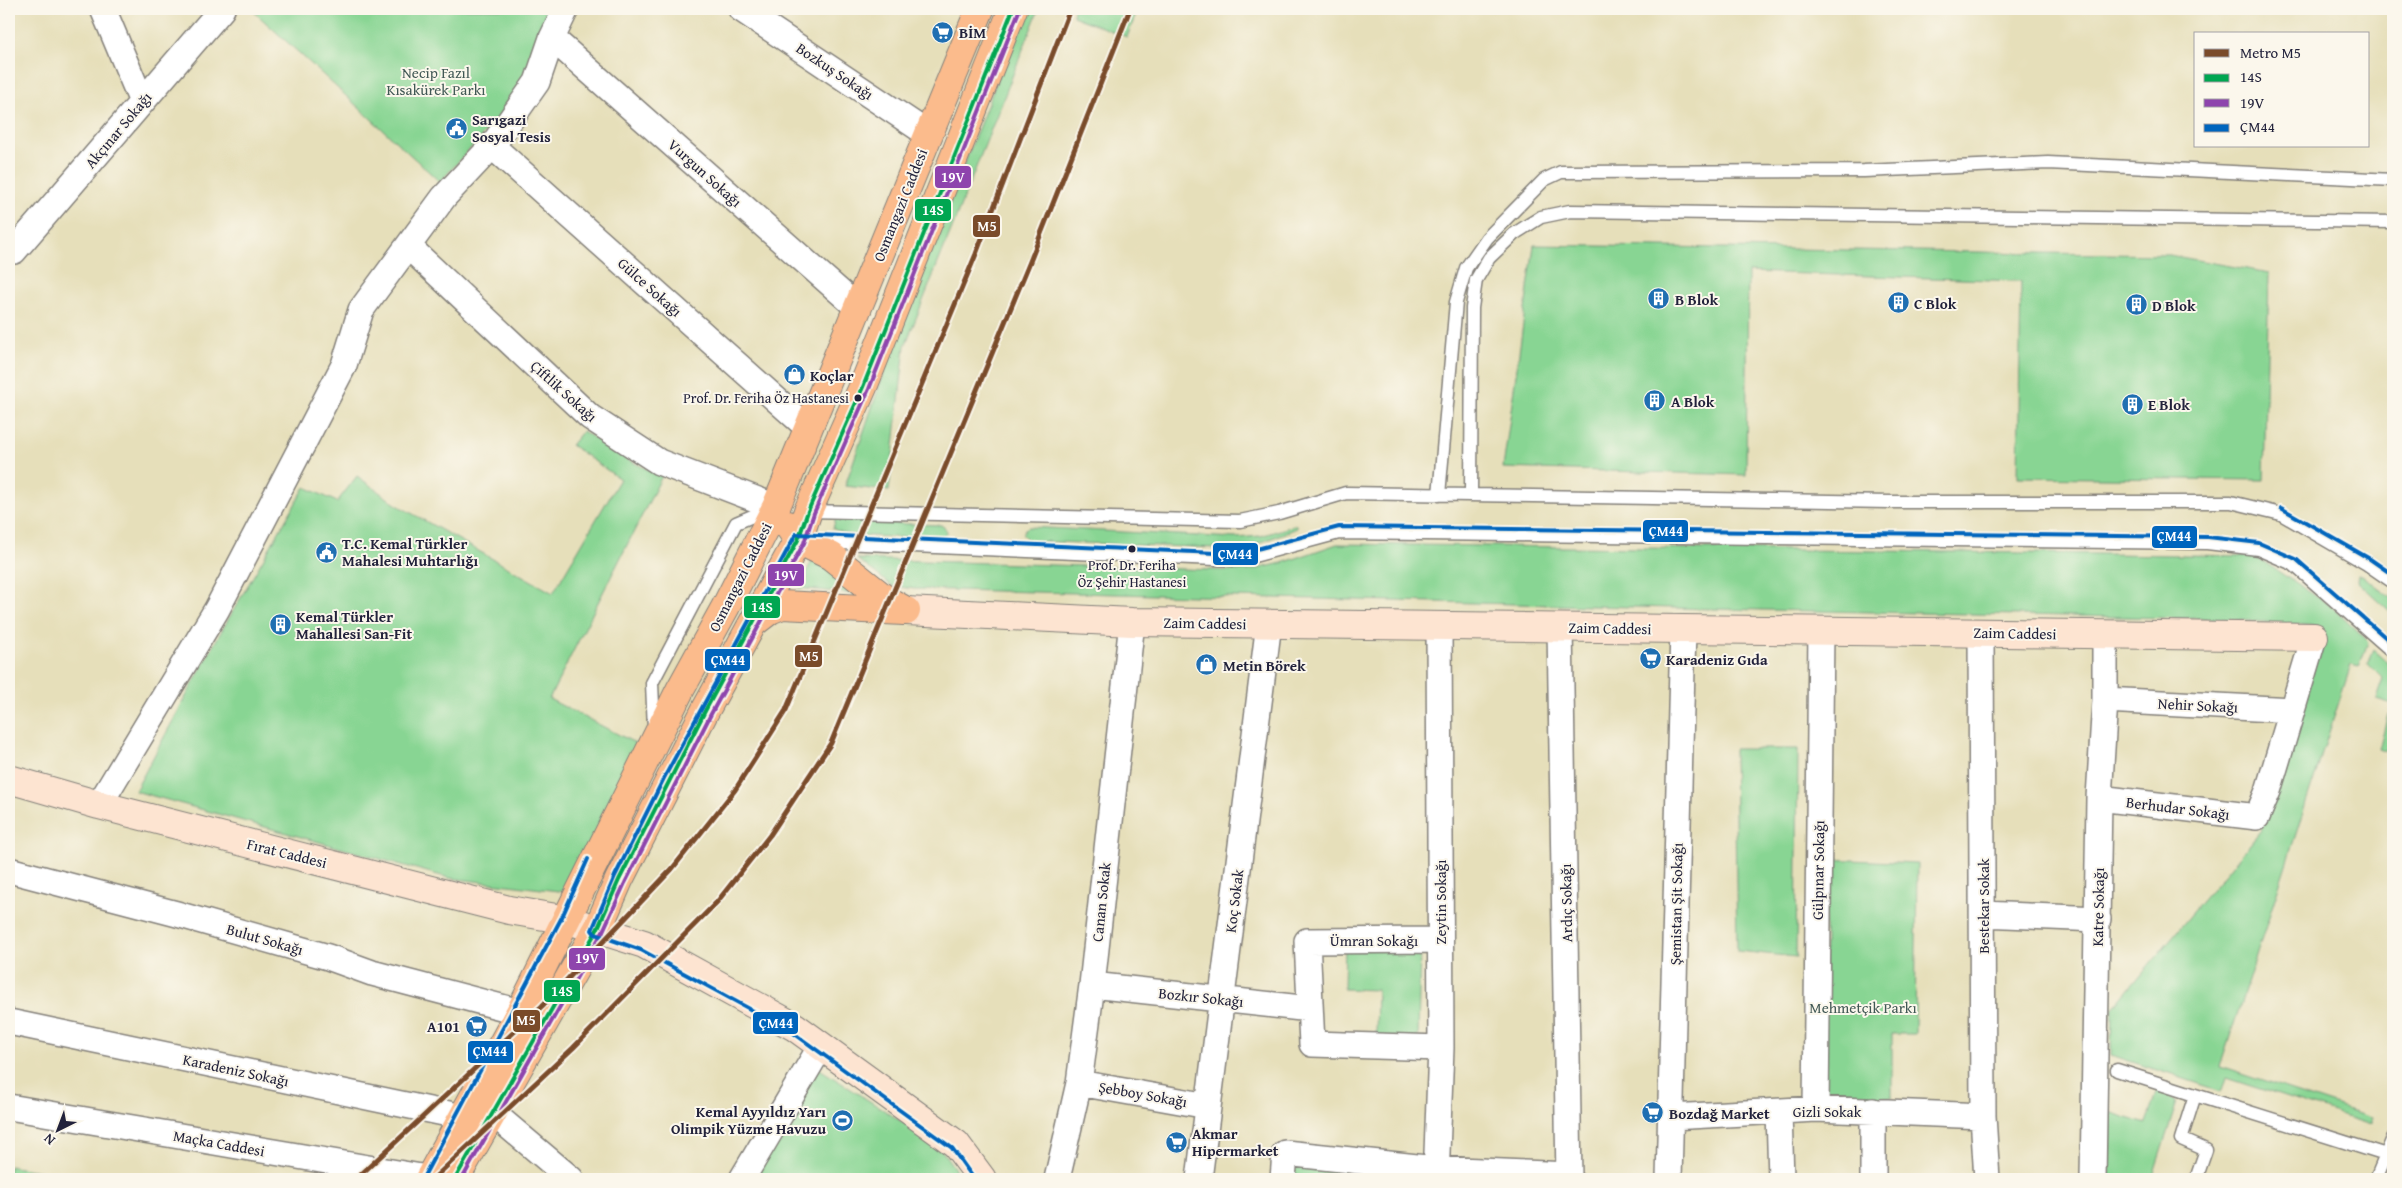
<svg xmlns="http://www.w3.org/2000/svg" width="2402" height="1188" font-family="'Gentium Book Plus',serif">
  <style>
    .green { fill: #88d593; stroke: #557c67 }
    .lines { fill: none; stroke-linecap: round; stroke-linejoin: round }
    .lane-casing { stroke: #84807a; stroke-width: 15 }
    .street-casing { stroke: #84807a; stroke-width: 28 }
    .secondary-casing { stroke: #84807a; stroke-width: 30 }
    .primary-casing { stroke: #84807a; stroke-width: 30 }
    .lane { stroke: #fff; stroke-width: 12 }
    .street { stroke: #fff; stroke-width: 25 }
    .secondary { stroke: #fde4d1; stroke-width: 28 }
    .primary { stroke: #fbbb8c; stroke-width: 28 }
    .bus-1-casing { stroke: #fbf7ec; stroke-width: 8 }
    .bus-2-casing { stroke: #fbf7ec; stroke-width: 8 }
    .bus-3-casing { stroke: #fbf7ec; stroke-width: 8 }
    .bus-1 { stroke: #00a651; stroke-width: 4 }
    .bus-2 { stroke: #8e44ad; stroke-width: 4 }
    .bus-3 { stroke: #0065bd; stroke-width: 4 }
    .metro-1-casing { stroke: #fbf7ec; stroke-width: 9 }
    .metro-1 { stroke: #7a4b2a; stroke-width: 5 }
    .bus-dot { fill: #22223b; stroke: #fbf7ec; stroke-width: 2 }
    .labels { text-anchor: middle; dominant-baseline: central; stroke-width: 4; stroke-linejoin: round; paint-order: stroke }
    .bus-label { font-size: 14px; fill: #22223b; stroke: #fbf7ec; text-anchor: end }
    .poi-label { font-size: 15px; font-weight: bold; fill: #22223b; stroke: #fbf7ec; text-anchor: start }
    .street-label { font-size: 15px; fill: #22223b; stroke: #fbf7ec }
    .park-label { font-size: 15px; fill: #415855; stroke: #fbf7ec }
    .line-badge { stroke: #fbf7ec; stroke-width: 2 }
    .badge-label { font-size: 14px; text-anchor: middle; font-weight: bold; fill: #fff }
  </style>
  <rect width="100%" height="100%" fill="#fbf7ec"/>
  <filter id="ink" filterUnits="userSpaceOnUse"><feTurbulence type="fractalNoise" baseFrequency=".02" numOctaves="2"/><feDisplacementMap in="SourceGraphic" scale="10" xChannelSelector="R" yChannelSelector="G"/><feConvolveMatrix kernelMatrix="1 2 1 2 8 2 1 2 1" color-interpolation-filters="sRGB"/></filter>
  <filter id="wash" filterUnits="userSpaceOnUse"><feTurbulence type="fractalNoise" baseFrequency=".0096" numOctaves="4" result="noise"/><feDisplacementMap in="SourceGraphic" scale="20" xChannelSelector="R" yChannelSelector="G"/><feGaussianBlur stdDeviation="1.12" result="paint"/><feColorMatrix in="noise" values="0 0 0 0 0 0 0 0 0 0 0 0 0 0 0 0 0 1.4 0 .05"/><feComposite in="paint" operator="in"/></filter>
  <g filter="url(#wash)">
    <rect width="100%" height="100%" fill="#e6dfba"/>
    <path class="green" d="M 251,9 L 553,9 L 519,95 L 440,182 Z
      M 1025,9 L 1039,9 L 905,346 L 889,491 L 845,486 L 896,338 Z
      M 1074,9 L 1138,9 L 1127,37 L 1073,16 Z
      M 1534,245 L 2169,255 L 2269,273 L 2264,480 L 2018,477 L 2021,281 L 1748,272 L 1746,475 L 1503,468 Z
      M 583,431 L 630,461 L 662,476 L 549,699 L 639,745 L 567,892 L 449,878 L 135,791 L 218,637 L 305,487 L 337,502 L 357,476 L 397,505 L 553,593 L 620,479 L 571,445 Z
      M 836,516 L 878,523 L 941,525 L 946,529 L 946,534 L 940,539 L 850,535 L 833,529 Z
      M 1296,525 L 1297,528 L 1244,549 L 1029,541 L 1022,534 L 1025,529 L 1029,527 L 1236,538 L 1261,536 Z
      M 1337,544 L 2255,556 L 2332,607 L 2368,642 L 2359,667 L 2351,665 L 2220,1067 L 2371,1117 L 2371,1125 L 2226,1078 L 2221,1091 L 2111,1055 L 2112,1009 L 2261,831 L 2318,647 L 2317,626 L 2226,619 L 1714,609 L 915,589 L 892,586 L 857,559 L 1248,571 L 1282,563 Z
      M 814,557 L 865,595 L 798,588 Z
      M 2358,575 L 2362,575 L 2393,599 L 2393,614 L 2357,581 Z
      M 2374,650 L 2393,667 L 2393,704 L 2376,699 L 2383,679 L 2368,664 Z
      M 2388,714 L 2393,715 L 2393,754 L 2379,749 Z
      M 1734,749 L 1798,749 L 1796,957 L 1737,951 Z
      M 1827,859 L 1917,863 L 1915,1034 L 1892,1034 L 1892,1097 L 1821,1097 Z
      M 1345,946 L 1420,948 L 1418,1038 L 1376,1037 L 1377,990 L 1344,989 Z
      M 815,1066 L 938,1145 L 962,1179 L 751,1179 Z
      M 2157,1090 L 2165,1092 L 2177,1102 L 2152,1179 L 2109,1179 L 2110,1112 L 2146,1124 Z
      M 1290,1160 L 1428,1179 L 1288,1179 Z
      M 9,1166 L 88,1179 L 9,1179 Z"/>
  </g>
  <g filter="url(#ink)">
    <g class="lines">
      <defs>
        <path id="lane" d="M 1439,495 L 1456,302 L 1466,268 L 1487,238 L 1544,180 L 1561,172 L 1864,171 L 2048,163 L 2393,180
          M 1471,495 L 1472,308 L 1476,280 L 1489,258 L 1514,234 L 1541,217 L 1570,211 L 2393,222
          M 808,511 L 1240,521 L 1279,513 L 1346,493 L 1889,502 L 2231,502 L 2281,514 L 2367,564 L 2393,582
          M 818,542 L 1239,560 L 1339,533 L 2207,543 L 2258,549 L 2293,564 L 2393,652
          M 654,729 L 652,683 L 736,523 L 771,508
          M 2117,1070 L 2195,1095
          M 2196,1179 L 2206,1150 L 2181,1139 L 2195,1095 L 2386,1155
          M 2376,1179 L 2393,1138"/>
        <path id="street" d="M 103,9 L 142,102
          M 741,9 L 928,134
          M 552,38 L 858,308
          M 492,146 L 808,428
          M 9,241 L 14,251 L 222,9
          M 408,246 L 590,417 L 659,462 L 776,507
          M 1560,627 L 1569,1179
          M 1981,632 L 1983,1116 L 1987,1179
          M 2105,700 L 2292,710
          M 2099,798 L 2257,817 L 2268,791 L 2314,637
          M 99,805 L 217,609 L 344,365 L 361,310 L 444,197 L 492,146 L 537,82 L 552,38 L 566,9
          M 9,870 L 177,914 L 328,957 L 372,973 L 520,1012
          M 1983,914 L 2098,919
          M 1440,940 L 1307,941 L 1312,1044 L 1441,1048
          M 1092,985 L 1310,1009
          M 9,1022 L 463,1117
          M 1079,1083 L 1208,1106
          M 9,1107 L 433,1179
          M 1816,1109 L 1821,630
          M 1873,1111 L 1873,1179
          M 1779,1112 L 1781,1179
          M 494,1114 L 571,1179
          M 1671,1117 L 1816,1109 L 1983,1116
          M 742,1179 L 821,1046
          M 1057,1179 L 1079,1083 L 1092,985 L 1132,622
          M 1199,1179 L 1269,623
          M 1283,1179 L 1285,1153 L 1436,1169 L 1569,1175
          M 1436,1179 L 1441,1048 L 1439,626
          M 1669,1179 L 1683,629
          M 2093,1179 L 2099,798 L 2105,700 L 2105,634"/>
        <path id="secondary" d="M 906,611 L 1132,622 L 2314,637
          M 9,779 L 99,805 L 509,910 L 568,920 L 644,944 L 795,1027 L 956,1144 L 982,1179"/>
        <path id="primary" d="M 788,525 L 798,540 L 831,556 L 886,600 L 906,611
          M 753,623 L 770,610 L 782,605 L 904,611
          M 429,1179 L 520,1012 L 680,690 L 726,606 L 776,507 L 980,9
          M 455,1179 L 598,928 L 619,880 L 705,711 L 798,540 L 808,511 L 863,387 L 1013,9"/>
      </defs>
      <use href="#lane" class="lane-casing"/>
      <use href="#street" class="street-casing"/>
      <use href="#secondary" class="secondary-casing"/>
      <use href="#primary" class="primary-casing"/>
      <use href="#lane" class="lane"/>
      <use href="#street" class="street"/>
      <use href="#secondary" class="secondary"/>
      <use href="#primary" class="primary"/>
      <defs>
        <path id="bus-1" d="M 455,1179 L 598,928 L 619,880 L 705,711 L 798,540 L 808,511 L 863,387 L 1013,9"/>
        <path id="bus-2" d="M 462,1179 L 603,931 L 625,883 L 711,714 L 804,543 L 814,513 L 869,389 L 1019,11"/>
        <path id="bus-3" d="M 2281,508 L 2370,559 L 2393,575
          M 424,1176 L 562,917 L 588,859
          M 974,1179 L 952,1148 L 792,1032 L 641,950 L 595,934 L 592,930 L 615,876 L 664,778 L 796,534 L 1238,554 L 1339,527 L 2208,537 L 2259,543 L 2296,559 L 2393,644"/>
      </defs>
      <use href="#bus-1" class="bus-1-casing"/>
      <use href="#bus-2" class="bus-2-casing"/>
      <use href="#bus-3" class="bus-3-casing"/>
      <use href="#bus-1" class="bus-1"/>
      <use href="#bus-2" class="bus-2"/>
      <use href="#bus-3" class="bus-3"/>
      <defs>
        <path id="metro-1" d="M 356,1179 L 542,1006 L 672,869 L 735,790 L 786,710 L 976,254 L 1070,9
          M 433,1179 L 573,1048 L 717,902 L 770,835 L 831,743 L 1029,264 L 1130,9"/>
      </defs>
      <use href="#metro-1" class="metro-1-casing"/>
      <use href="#metro-1" class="metro-1"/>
    </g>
  </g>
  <defs>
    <symbol id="supermarket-disc" viewBox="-11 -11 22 22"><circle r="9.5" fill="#1f6fb2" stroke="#fbf7ec"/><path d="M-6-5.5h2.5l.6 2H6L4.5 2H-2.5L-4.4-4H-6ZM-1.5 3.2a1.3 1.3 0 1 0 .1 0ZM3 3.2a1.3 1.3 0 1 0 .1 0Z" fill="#fff"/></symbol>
    <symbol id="civic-disc" viewBox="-11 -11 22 22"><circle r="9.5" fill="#1f6fb2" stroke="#fbf7ec"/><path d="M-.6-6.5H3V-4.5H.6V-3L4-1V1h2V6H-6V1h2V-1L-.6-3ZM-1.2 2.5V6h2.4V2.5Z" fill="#fff"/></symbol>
    <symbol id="building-disc" viewBox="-11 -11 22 22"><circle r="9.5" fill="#1f6fb2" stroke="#fbf7ec"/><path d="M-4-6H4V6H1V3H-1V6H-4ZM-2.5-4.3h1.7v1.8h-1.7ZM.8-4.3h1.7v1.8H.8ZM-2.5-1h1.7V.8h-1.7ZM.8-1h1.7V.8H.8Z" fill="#fff"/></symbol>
    <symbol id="shop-disc" viewBox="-11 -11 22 22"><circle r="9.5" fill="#1f6fb2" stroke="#fbf7ec"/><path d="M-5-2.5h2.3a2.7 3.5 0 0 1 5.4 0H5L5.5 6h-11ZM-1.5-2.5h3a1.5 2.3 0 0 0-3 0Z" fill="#fff"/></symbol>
    <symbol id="stadium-disc" viewBox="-11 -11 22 22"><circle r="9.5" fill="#1f6fb2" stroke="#fbf7ec"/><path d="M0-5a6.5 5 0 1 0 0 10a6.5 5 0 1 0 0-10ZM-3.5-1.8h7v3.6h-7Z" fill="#fff"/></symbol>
  </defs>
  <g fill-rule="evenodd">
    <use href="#supermarket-disc" x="930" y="20" width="25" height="25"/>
    <use href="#civic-disc" x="444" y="116" width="25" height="25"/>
    <use href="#building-disc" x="1646" y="286" width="25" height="25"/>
    <use href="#building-disc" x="1886" y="290" width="25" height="25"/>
    <use href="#building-disc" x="2124" y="292" width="25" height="25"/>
    <use href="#shop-disc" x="782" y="362" width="25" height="25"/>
    <use href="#building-disc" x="1642" y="388" width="25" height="25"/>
    <use href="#building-disc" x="2120" y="392" width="25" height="25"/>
    <use href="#civic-disc" x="314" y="540" width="25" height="25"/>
    <use href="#building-disc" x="268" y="612" width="25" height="25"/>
    <use href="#supermarket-disc" x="1638" y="646" width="25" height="25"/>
    <use href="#shop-disc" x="1194" y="652" width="25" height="25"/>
    <use href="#supermarket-disc" x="464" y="1014" width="25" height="25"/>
    <use href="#supermarket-disc" x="1640" y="1100" width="25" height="25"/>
    <use href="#stadium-disc" x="830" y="1108" width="25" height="25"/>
    <use href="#supermarket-disc" x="1164" y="1130" width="25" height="25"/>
  </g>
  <g class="bus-dot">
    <circle cx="858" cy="398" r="4.5"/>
    <circle cx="1132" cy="549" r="4.5"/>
  </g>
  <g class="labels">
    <g class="bus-label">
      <text x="849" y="398">Prof. Dr. Feriha Öz Hastanesi</text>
      <text x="1132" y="565" text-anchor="middle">Prof. Dr. Feriha<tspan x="1132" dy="17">Öz Şehir Hastanesi</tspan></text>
    </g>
    <g class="poi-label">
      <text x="959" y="32">BİM</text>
      <text x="472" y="119">Sarıgazi<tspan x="472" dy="17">Sosyal Tesis</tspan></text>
      <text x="1675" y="299">B Blok</text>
      <text x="1914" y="303">C Blok</text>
      <text x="2152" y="305">D Blok</text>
      <text x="810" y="375">Koçlar</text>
      <text x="1671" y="401">A Blok</text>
      <text x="2148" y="404">E Blok</text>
      <text x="342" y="543">T.C. Kemal Türkler<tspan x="342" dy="17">Mahalesi Muhtarlığı</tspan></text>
      <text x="296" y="616">Kemal Türkler<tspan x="296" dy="17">Mahallesi San-Fit</tspan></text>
      <text x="1666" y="659">Karadeniz Gıda</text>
      <text x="1223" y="665">Metin Börek</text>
      <text x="460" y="1026" text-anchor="end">A101</text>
      <text x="826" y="1111" text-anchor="end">Kemal Ayyıldız Yarı<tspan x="826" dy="17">Olimpik Yüzme Havuzu</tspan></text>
      <text x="1669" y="1113">Bozdağ Market</text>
      <text x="1192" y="1133">Akmar<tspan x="1192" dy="17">Hipermarket</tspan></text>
    </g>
    <g class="street-label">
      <text transform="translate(835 71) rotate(34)">Bozkuş Sokağı</text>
      <text transform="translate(118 130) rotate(-50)">Akçınar Sokağı</text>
      <text transform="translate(705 173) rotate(42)">Vurgun Sokağı</text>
      <text transform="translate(900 205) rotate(-68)">Osmangazi Caddesi</text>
      <text transform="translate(650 287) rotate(42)">Gülce Sokağı</text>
      <text transform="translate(564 391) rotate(42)">Çiftlik Sokağı</text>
      <text transform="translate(740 577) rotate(-63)">Osmangazi Caddesi</text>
      <text transform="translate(1205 623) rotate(1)">Zaim Caddesi</text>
      <text transform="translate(1610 628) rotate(1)">Zaim Caddesi</text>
      <text transform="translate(2015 633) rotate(1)">Zaim Caddesi</text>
      <text transform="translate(2198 705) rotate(3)">Nehir Sokağı</text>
      <text transform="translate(2178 808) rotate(7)">Berhudar Sokağı</text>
      <text transform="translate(287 853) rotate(14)">Fırat Caddesi</text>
      <text transform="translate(1818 870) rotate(-89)">Gülpınar Sokağı</text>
      <text transform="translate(1234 901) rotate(-83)">Koç Sokak</text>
      <text transform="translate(1101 902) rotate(-84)">Canan Sokak</text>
      <text transform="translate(1440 902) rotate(-90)">Zeytin Sokağı</text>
      <text transform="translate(1566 903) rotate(-91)">Ardıç Sokağı</text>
      <text transform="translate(1676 904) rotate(-89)">Şemistan Şit Sokağı</text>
      <text transform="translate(1983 906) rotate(-90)">Bestekar Sokak</text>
      <text transform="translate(2098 907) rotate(-89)">Katre Sokağı</text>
      <text transform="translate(265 939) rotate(16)">Bulut Sokağı</text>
      <text x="1374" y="940">Ümran Sokağı</text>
      <text transform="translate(1201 997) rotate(6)">Bozkır Sokağı</text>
      <text transform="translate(236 1070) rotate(12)">Karadeniz Sokağı</text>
      <text transform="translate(1143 1094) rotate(10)">Şebboy Sokağı</text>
      <text x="1827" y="1111">Gizli Sokak</text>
      <text transform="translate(219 1143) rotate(10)">Maçka Caddesi</text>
    </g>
    <g class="park-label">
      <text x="436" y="72">Necip Fazıl<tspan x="436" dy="17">Kısakürek Parkı</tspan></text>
      <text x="1863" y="1007">Mehmetçik Parkı</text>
    </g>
  </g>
  <g class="line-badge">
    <rect x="934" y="165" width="38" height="24" rx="5" fill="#8e44ad"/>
    <rect x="914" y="198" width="38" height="24" rx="5" fill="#00a651"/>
    <rect x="972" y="214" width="29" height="24" rx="5" fill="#7a4b2a"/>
    <rect x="1642" y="519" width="47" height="24" rx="5" fill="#0065bd"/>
    <rect x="2151" y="525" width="47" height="24" rx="5" fill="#0065bd"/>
    <rect x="1212" y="542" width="47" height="24" rx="5" fill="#0065bd"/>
    <rect x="767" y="563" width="38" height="24" rx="5" fill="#8e44ad"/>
    <rect x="743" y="595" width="38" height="24" rx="5" fill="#00a651"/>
    <rect x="794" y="644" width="29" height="24" rx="5" fill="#7a4b2a"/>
    <rect x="704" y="648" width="47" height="24" rx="5" fill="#0065bd"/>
    <rect x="568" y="947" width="38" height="24" rx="5" fill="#8e44ad"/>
    <rect x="543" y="979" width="38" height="24" rx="5" fill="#00a651"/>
    <rect x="512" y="1009" width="29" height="24" rx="5" fill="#7a4b2a"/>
    <rect x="752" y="1011" width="47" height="24" rx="5" fill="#0065bd"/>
    <rect x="467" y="1040" width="47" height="24" rx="5" fill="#0065bd"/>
  </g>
  <g class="badge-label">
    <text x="953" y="182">19V</text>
    <text x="933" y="215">14S</text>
    <text x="987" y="231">M5</text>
    <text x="1666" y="536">ÇM44</text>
    <text x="2174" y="541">ÇM44</text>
    <text x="1235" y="559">ÇM44</text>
    <text x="786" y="580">19V</text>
    <text x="762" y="612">14S</text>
    <text x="809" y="661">M5</text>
    <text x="728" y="665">ÇM44</text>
    <text x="587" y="963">19V</text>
    <text x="562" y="996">14S</text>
    <text x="526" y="1025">M5</text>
    <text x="776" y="1028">ÇM44</text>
    <text x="490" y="1056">ÇM44</text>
  </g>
  <rect width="2402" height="1188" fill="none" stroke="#fbf7ec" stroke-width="30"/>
  <rect x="2194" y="32" width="175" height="115" fill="#fbf7ec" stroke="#a4a2a5"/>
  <rect x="2204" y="49" width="25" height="8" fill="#7a4b2a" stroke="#a4a2a5"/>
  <text x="2240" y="58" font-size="15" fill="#22223b">Metro M5</text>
  <rect x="2204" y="74" width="25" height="8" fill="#00a651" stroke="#a4a2a5"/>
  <text x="2240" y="82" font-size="15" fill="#22223b">14S</text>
  <rect x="2204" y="99" width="25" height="8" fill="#8e44ad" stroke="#a4a2a5"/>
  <text x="2240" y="108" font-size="15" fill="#22223b">19V</text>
  <rect x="2204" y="124" width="25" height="8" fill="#0065bd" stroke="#a4a2a5"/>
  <text x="2240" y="132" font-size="15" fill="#22223b">ÇM44</text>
  <g transform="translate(58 1130) rotate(222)" stroke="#fbf7ec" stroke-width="4" paint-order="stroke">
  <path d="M0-4L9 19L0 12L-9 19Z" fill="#22223b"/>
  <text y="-8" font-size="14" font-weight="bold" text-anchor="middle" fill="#22223b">N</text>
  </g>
</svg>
